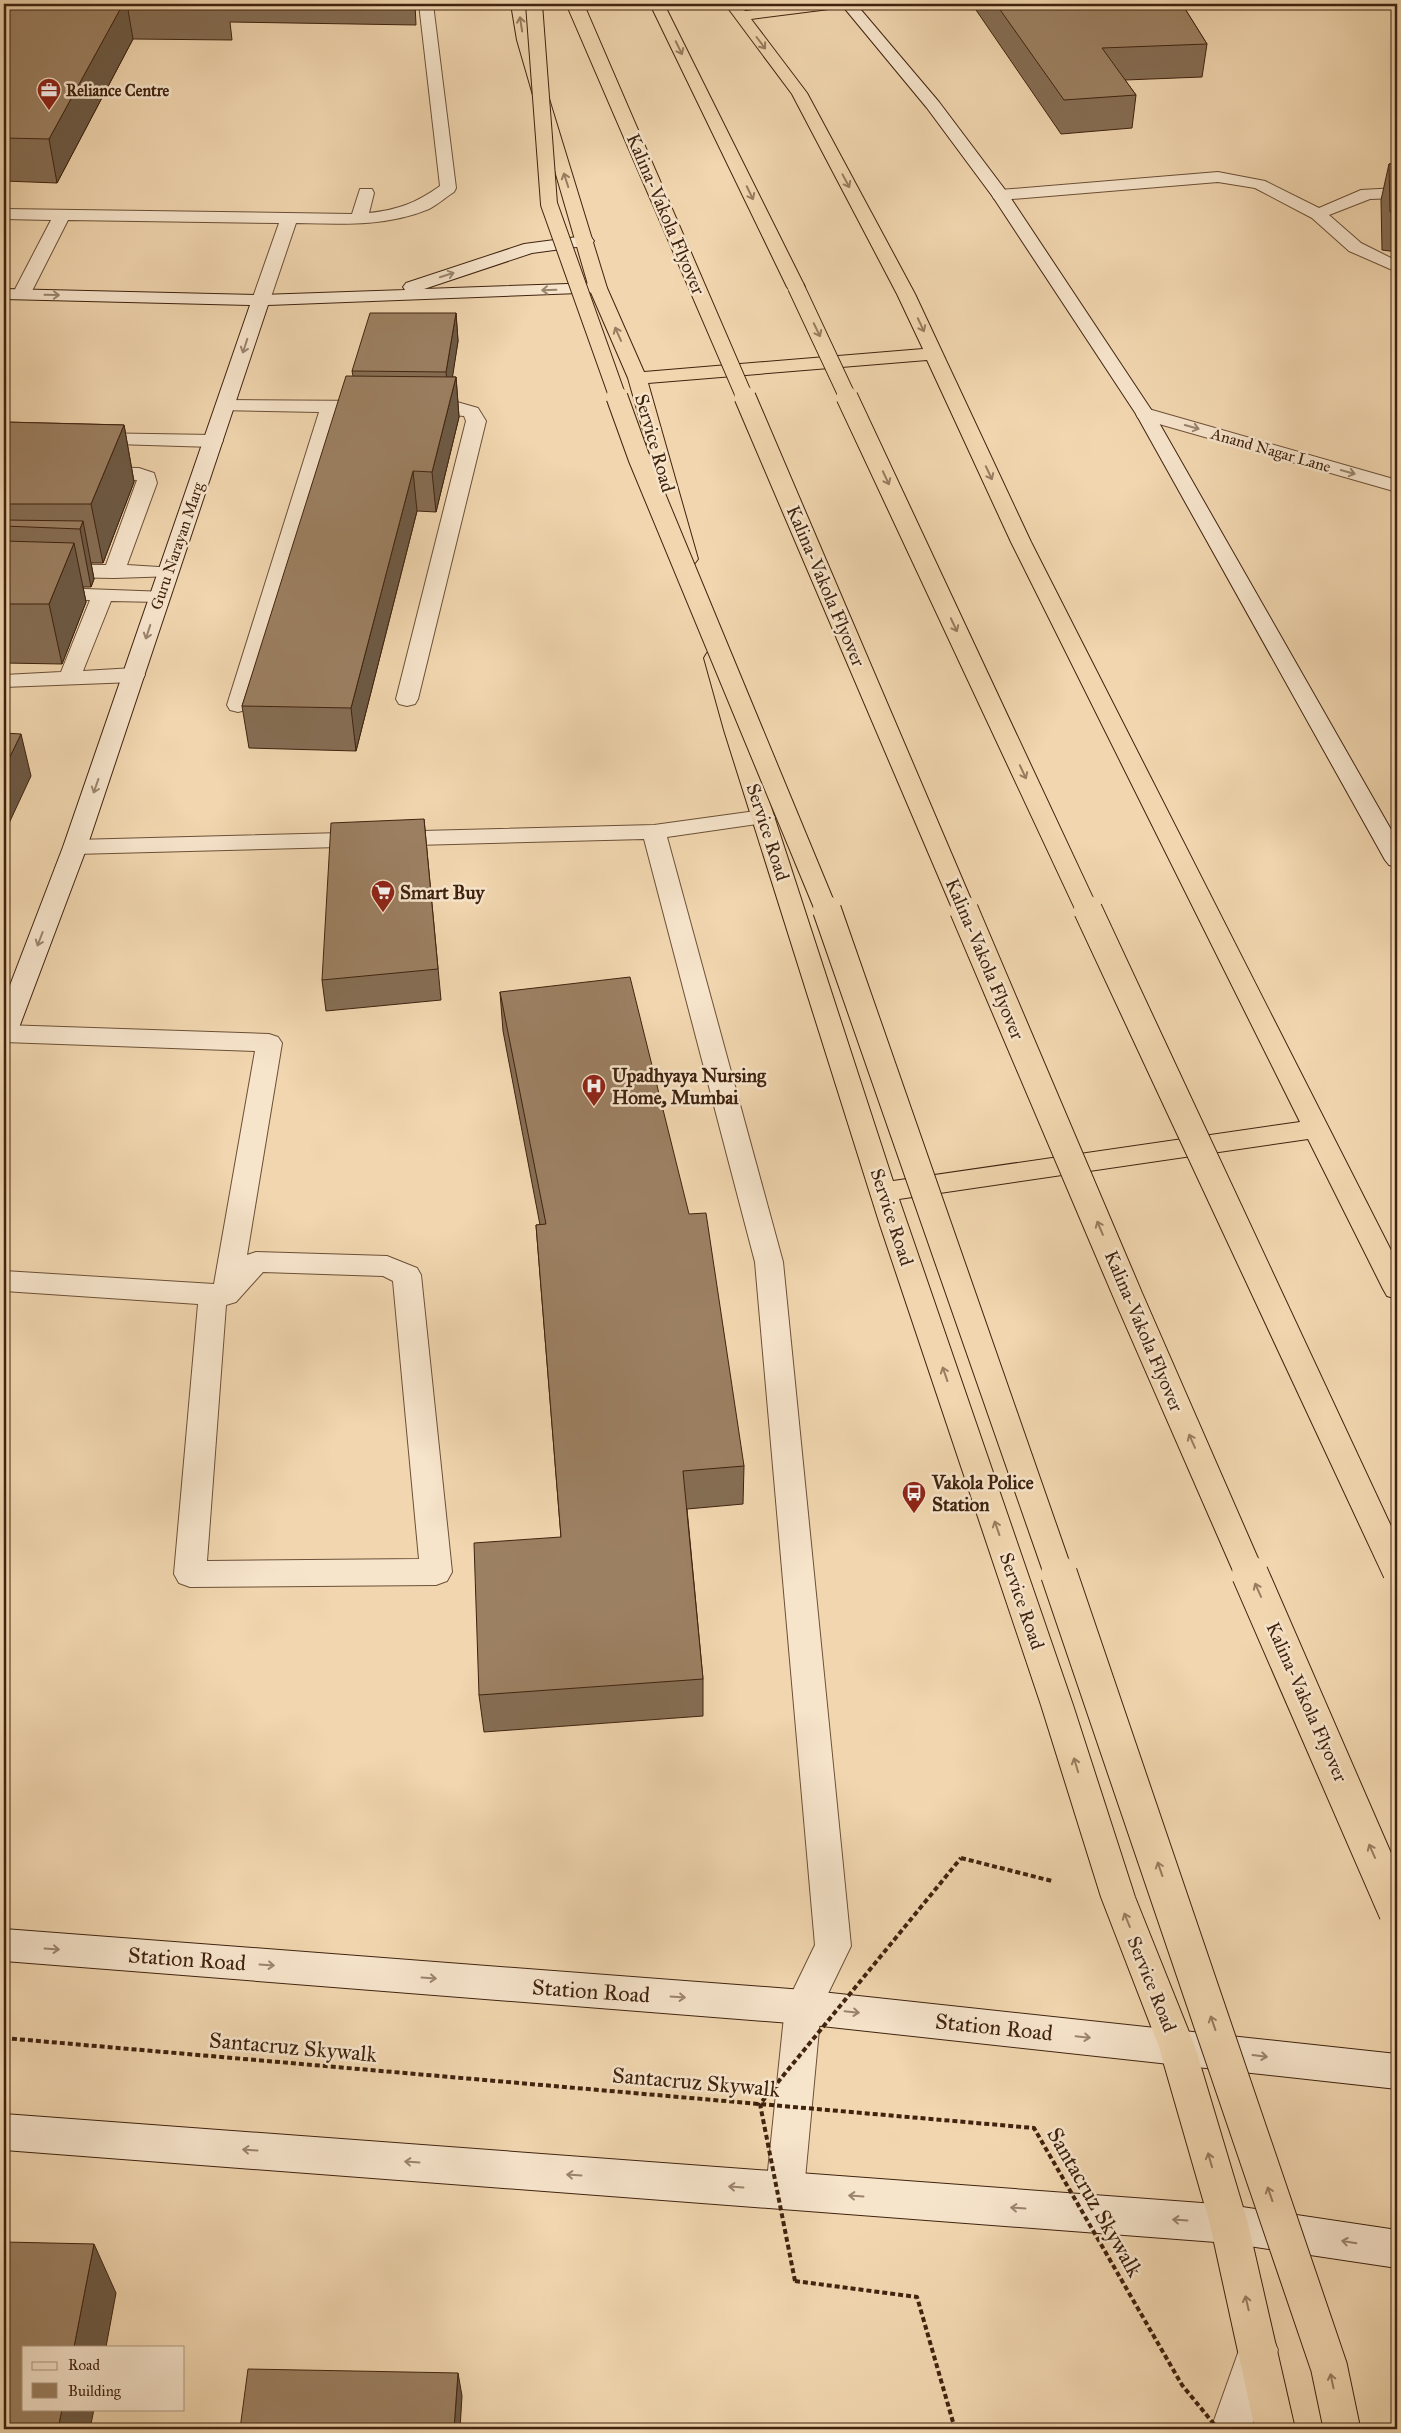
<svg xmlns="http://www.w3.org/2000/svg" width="1401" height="2433" font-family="'IM FELL Great Primer',serif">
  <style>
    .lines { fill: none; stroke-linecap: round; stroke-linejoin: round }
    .lane-casing { stroke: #6c5037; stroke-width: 2 }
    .street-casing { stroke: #6c5037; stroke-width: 2 }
    .secondary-casing { stroke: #40230f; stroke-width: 2 }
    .highway-casing { stroke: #40230f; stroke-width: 2 }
    .path { stroke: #40230f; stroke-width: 4; stroke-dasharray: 5 3; stroke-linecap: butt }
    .lane { fill: #f6e4cb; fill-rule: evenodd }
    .street { fill: #f6e4cb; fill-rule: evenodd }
    .secondary { fill: #f6e4cb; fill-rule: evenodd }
    .highway { fill: #f1d6af; fill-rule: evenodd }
    .highway-bridge-far3-casing { stroke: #40230f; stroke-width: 18; stroke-linecap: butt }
    .highway-bridge-far2-casing { stroke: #40230f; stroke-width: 23; stroke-linecap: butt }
    .highway-bridge-far1-casing { stroke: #40230f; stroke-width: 30; stroke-linecap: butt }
    .highway-bridge-casing { stroke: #40230f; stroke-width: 38; stroke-linecap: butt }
    .path-bridge { stroke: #40230f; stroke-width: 4; stroke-dasharray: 5 3; stroke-linecap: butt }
    .highway-bridge-far3 { stroke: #f1d6af; stroke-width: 16 }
    .highway-bridge-far2 { stroke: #f1d6af; stroke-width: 21 }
    .highway-bridge-far1 { stroke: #f1d6af; stroke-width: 28 }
    .highway-bridge { stroke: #f1d6af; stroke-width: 36 }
    .wall { fill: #866e54; stroke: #40230f }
    .shaded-wall { fill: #6d5a45; stroke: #40230f }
    .building { fill: #9c8062; stroke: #40230f }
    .oneway { stroke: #987c5f }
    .oneway2 { stroke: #9b846d }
    .labels { text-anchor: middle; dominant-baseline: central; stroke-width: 5; stroke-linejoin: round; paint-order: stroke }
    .far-poi-label { font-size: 16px; font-weight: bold; fill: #40230f; stroke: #f6e4cb; text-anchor: start }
    .far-street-label { font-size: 16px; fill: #40230f; stroke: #f6e4cb }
    .street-label { font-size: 19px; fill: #40230f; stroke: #f6e4cb }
    .poi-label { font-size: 19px; font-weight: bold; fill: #40230f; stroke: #f6e4cb; text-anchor: start }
    .near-street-label { font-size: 22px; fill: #40230f; stroke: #f6e4cb }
  </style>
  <rect width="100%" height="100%" fill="#f1d6af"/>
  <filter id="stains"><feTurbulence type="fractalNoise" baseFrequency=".004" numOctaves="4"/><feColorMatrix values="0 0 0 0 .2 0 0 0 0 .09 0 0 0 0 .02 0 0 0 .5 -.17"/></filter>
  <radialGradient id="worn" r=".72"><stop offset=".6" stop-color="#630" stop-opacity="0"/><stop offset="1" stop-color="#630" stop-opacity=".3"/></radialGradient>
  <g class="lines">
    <defs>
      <path id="lane" d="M 419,4 L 433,4 L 456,188 L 454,192 C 446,197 437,205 429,209 C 386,227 341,224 296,223 L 270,300 L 267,304 L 255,304 L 252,300 L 279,223 L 68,220 L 30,295 L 27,299 L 15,299 L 12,295 L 51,220 L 4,219 L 4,209 L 352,214 L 360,189 L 372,189 L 374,193 L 369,213 C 398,210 416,203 440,186 Z"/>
      <path id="street" d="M 1218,172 L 1265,181 L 1319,208 L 1361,190 L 1397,188 L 1397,198 L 1370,199 L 1329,215 L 1361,243 L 1397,261 L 1397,272 L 1349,251 L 1312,218 L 1255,188 L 1218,182 L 1000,200 L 994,199 L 992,195 L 994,191 L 1000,190 Z
        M 225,400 L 374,401 L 381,403 L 383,407 L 381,411 L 337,412 L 249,705 L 246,710 L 238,712 L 230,710 L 227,705 L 319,412 L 218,410 L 216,406 L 218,402 Z
        M 422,402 L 457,402 L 478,408 L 486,421 L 418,699 L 415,704 L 407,706 L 399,704 L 396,699 L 466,421 L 464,416 L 415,412 L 413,408 L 415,404 Z
        M 1145,408 L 1397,480 L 1397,492 L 1138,418 L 1136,414 L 1138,410 Z
        M 90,433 L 213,435 L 220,437 L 223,441 L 220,445 L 213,447 L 83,443 L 80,439 L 83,435 Z
        M 95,467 L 139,468 L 154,473 L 157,483 L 127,565 L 175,568 L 178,572 L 175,576 L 114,578 L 4,576 L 4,564 L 106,565 L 137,480 L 88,477 L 85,473 L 88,469 Z
        M 4,586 L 167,592 L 170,596 L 167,600 L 160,602 L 111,601 L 83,671 L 134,668 L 142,670 L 145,675 L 142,680 L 134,682 L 4,687 L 4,675 L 61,672 L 90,600 L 4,598 Z
        M 763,810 L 771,812 L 775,817 L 771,822 L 667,837 L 783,1262 L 851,1946 L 821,2008 L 804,2190 L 798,2203 L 785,2209 L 772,2203 L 766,2190 L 785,2007 L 815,1945 L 755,1262 L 644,839 L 75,854 L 67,852 L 63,847 L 67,842 L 75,840 L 654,825 Z
        M 4,1025 L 269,1034 L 278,1037 L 282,1043 L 247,1255 L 256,1252 L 387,1256 L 417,1268 L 421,1275 L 452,1572 L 447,1581 L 436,1585 L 190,1587 L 179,1583 L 174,1574 L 198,1304 L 4,1291 L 4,1271 L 214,1284 L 255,1051 L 4,1042 ZM 263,1272 L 383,1276 L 393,1281 L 419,1559 L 207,1561 L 226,1305 L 236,1302 Z
        M 1258,2330 L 1272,2336 L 1278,2350 L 1251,2429 L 1211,2429 L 1244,2336 Z"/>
      <path id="secondary" d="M 841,4 L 856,4 L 939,102 L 1006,191 L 1154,414 L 1397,840 L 1397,867 L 1389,865 L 1385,860 L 1136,414 L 993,197 L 927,108 Z
        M 585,236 L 591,237 L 594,241 L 591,245 L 532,253 L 424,289 L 598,283 L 604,284 L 607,288 L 604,292 L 268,305 L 87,847 L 17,1033 L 13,1039 L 4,1041 L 4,1001 L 63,847 L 250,305 L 4,299 L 4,289 L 261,295 L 405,290 L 403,287 L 406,283 L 524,244 Z
        M 4,1929 L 803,1990 L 1397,2054 L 1397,2089 L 803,2024 L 4,1961 Z
        M 4,2114 L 1229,2205 L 1397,2230 L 1397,2268 L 1229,2243 L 4,2150 Z"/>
      <path id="highway" d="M 511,4 L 525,4 L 531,40 L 607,288 L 644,372 L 923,349 L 897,294 L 792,94 L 725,4 L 739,4 L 745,11 L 804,4 L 844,4 L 842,7 L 837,8 L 751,19 L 807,93 L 915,294 L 1031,542 L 1397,1262 L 1397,1299 L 1387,1296 L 1383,1289 L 1308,1139 L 899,1199 L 1073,1705 L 1135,1897 L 1195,2047 L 1248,2224 L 1295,2429 L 1255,2429 L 1210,2224 L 1159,2047 L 1101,1897 L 1041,1705 L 880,1225 L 724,730 L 704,658 L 707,653 L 715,652 L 723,653 L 726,658 L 746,730 L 893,1181 L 1300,1122 L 1011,542 L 927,360 L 648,383 L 698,559 L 695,563 L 688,565 L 681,563 L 628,378 L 589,288 L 517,40 Z
        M 650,4 L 664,4 L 805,287 L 802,291 L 790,291 L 787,287 Z"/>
    </defs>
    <use href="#lane" class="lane-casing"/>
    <use href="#street" class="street-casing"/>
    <use href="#secondary" class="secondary-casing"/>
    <use href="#highway" class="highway-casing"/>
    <path class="path" d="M 961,1858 L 1052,1881
      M 795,2281 L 917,2297 L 955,2429"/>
    <use href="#lane" class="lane"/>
    <use href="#street" class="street"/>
    <use href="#secondary" class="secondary"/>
    <use href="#highway" class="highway"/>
    <defs>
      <path id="highway-bridge-far3" d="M 534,4 L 549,204 L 618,398
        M 575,4 L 745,398
        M 796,287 L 848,398"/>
      <path id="highway-bridge-far2" d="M 617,397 L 639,458 L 827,912
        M 745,397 L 965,912
        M 847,397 L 1088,912"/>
      <path id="highway-bridge-far1" d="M 827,910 L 1059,1575
        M 964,910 L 1129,1298 L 1250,1575
        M 1088,910 L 1397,1572"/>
      <path id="highway-bridge" d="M 1059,1574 L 1329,2367 L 1342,2429
        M 1250,1574 L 1397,1912"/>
    </defs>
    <use href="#highway-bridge-far3" class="highway-bridge-far3-casing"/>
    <use href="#highway-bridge-far2" class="highway-bridge-far2-casing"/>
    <use href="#highway-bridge-far1" class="highway-bridge-far1-casing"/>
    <use href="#highway-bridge" class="highway-bridge-casing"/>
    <path class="path-bridge" d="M 4,2038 L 1034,2128 L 1182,2385 L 1218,2429
      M 795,2281 L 760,2104 L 961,1858"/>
    <use href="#highway-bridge-far3" class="highway-bridge-far3"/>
    <use href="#highway-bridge-far2" class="highway-bridge-far2"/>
    <use href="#highway-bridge-far1" class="highway-bridge-far1"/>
    <use href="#highway-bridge" class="highway-bridge"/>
  </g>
  <path class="wall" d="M 4,4 L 415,4 L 416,25 L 230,22 L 232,40 L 133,39 L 57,183 L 4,181 Z
    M 977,4 L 1182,4 L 1207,44 L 1202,77 L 1125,80 L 1136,95 L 1132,128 L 1061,134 L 976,10 Z
    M 1397,163 L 1397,252 L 1382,250 L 1381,200 L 1389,164 Z
    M 456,313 L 458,341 L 452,377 L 456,377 L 459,417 L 436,512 L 417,511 L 356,751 L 249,748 L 242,706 L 353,376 L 352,371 Z
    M 4,422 L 124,425 L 134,482 L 103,563 L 91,563 L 94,579 L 91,587 L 83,587 L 86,602 L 62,664 L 4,663 Z
    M 424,819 L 441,1000 L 326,1011 L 322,980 Z
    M 500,992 L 744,1466 L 743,1504 L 687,1509 L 703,1679 L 703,1716 L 484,1732 L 479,1695 L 561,1537 L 536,1225 L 540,1225 L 503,1031 Z"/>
  <path class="shaded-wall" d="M 123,4 L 127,4 L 133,39 L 57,183 L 49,139 Z
    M 456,313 L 458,341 L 449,400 L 446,372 Z
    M 456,377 L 459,417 L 436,512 L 432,472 Z
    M 124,425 L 134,482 L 103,563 L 91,504 Z
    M 413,471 L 417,511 L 356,751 L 351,708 Z
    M 83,521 L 94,579 L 91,587 L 80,529 Z
    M 74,543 L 86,602 L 62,664 L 49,604 Z
    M 21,734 L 31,776 L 4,834 L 4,769 Z
    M 94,2244 L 116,2293 L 106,2347 L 74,2347 Z
    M 458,2373 L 462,2396 L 460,2429 L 454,2429 Z
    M 62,2409 L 94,2409 L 90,2429 L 58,2429 Z"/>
  <path class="building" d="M 4,4 L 123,4 L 49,139 L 4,138 Z
    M 996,4 L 1182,4 L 1207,44 L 1102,48 L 1136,95 L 1064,100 Z
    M 1397,163 L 1397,213 L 1390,212 L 1389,164 Z
    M 370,313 L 456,313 L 446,372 L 352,371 Z
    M 346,376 L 456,377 L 432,472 L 413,471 L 351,708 L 242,706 Z
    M 4,422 L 124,425 L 91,504 L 4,504 Z
    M 4,520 L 83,521 L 80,529 L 4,526 Z
    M 4,541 L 74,543 L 49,604 L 4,604 Z
    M 4,733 L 21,734 L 4,769 Z
    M 424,819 L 438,969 L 322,980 L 331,823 Z
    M 630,977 L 689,1214 L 706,1213 L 744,1466 L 683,1471 L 703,1679 L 479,1695 L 474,1543 L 561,1537 L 536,1225 L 546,1224 L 500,992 Z
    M 4,2242 L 94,2244 L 74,2347 L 24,2347 L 24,2409 L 62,2409 L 58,2429 L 4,2429 Z
    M 248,2369 L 458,2373 L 454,2429 L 240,2429 Z"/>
  <defs><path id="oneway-shaft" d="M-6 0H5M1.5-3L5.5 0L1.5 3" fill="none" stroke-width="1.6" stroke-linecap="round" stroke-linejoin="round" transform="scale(1.25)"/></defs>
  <g class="oneway">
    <use href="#oneway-shaft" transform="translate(521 24) rotate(-99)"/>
    <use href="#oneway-shaft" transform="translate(761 43) rotate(53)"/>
    <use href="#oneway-shaft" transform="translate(679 48) rotate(64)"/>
    <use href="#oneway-shaft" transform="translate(566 180) rotate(-108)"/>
    <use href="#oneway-shaft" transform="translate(846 181) rotate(62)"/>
    <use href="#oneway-shaft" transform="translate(750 193) rotate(64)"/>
    <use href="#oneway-shaft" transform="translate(921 325) rotate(65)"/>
    <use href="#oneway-shaft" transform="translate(817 330) rotate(64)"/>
    <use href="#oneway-shaft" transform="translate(618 334) rotate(-114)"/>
    <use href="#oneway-shaft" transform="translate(989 473) rotate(65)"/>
    <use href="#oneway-shaft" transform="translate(886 478) rotate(65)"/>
    <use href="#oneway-shaft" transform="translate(954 625) rotate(65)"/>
    <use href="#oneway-shaft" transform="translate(1023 772) rotate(65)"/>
    <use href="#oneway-shaft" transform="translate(1100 1228) rotate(-113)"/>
    <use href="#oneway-shaft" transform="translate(945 1374) rotate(-109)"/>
    <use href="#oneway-shaft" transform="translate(1192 1441) rotate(-114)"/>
    <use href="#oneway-shaft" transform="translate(997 1528) rotate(-109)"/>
    <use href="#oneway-shaft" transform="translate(1258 1590) rotate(-114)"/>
    <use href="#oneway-shaft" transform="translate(1076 1765) rotate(-107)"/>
    <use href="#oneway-shaft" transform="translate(1372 1851) rotate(-114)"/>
    <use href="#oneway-shaft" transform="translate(1160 1869) rotate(-109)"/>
    <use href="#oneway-shaft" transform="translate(1127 1920) rotate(-112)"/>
    <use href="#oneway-shaft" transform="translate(1213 2023) rotate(-109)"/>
    <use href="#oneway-shaft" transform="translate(1210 2160) rotate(-106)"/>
    <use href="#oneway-shaft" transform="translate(1270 2194) rotate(-109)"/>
    <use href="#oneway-shaft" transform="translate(1247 2303) rotate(-103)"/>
    <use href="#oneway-shaft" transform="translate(1332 2381) rotate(-102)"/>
  </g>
  <g class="oneway2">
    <use href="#oneway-shaft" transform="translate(447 275) rotate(-18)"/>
    <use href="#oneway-shaft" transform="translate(549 290) rotate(178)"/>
    <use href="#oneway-shaft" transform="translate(52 295) rotate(1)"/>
    <use href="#oneway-shaft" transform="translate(245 346) rotate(108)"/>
    <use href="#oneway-shaft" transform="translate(1192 427) rotate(16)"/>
    <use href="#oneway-shaft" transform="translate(1348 472) rotate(16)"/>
    <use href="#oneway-shaft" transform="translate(148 632) rotate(108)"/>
    <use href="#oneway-shaft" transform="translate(96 786) rotate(109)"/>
    <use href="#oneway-shaft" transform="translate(40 939) rotate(111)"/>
    <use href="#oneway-shaft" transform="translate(52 1949) rotate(4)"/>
    <use href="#oneway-shaft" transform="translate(267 1965) rotate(4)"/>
    <use href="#oneway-shaft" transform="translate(429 1978) rotate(4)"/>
    <use href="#oneway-shaft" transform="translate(678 1997) rotate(4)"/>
    <use href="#oneway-shaft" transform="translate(852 2012) rotate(6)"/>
    <use href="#oneway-shaft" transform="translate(1083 2037) rotate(6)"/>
    <use href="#oneway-shaft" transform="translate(1260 2056) rotate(7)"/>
    <use href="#oneway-shaft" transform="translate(250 2150) rotate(-176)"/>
    <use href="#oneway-shaft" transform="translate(412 2162) rotate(-176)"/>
    <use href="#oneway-shaft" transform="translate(574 2175) rotate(-176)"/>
    <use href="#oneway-shaft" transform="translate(736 2187) rotate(-176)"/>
    <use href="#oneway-shaft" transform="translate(856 2196) rotate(-176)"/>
    <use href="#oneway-shaft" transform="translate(1018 2208) rotate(-176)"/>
    <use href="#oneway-shaft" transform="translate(1180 2220) rotate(-176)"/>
    <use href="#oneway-shaft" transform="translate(1349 2242) rotate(-171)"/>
  </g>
  <defs>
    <symbol id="office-pin" viewBox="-11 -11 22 30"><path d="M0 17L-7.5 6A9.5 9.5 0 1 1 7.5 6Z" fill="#8f2418" stroke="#f6e4cb"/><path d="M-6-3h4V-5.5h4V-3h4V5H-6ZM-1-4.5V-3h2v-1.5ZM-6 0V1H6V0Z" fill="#fff"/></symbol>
    <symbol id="supermarket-pin" viewBox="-11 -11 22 30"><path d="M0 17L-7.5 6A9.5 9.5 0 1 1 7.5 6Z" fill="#8f2418" stroke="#f6e4cb"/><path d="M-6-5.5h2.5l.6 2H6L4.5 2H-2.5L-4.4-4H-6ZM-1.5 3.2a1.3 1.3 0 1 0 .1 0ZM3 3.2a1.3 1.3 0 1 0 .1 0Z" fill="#fff"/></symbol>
    <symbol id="hospital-pin" viewBox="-11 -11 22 30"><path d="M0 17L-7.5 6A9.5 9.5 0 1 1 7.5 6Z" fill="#8f2418" stroke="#f6e4cb"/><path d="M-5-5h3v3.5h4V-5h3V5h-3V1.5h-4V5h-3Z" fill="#fff"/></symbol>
    <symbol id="bus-pin" viewBox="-11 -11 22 30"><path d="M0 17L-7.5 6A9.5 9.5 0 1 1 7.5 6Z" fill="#8f2418" stroke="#f6e4cb"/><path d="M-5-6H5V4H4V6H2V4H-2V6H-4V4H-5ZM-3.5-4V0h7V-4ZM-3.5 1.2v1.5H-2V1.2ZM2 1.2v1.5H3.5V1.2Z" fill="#fff"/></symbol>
  </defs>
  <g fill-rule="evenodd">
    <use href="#office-pin" x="35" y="76" width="28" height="38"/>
    <use href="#supermarket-pin" x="369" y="878" width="28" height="38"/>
    <use href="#hospital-pin" x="580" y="1072" width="28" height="38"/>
    <use href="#bus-pin" x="900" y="1479" width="28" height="38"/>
  </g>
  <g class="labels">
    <g class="far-poi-label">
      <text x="66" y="90">Reliance Centre</text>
    </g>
    <g class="far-street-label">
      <text transform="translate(1271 450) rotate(16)">Anand Nagar Lane</text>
      <text transform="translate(177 546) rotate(-71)">Guru Narayan Marg</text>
    </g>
    <g class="street-label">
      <text transform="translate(666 214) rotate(67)">Kalina-Vakola Flyover</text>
      <text transform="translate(655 443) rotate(74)">Service Road</text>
      <text transform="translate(826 586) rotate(67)">Kalina-Vakola Flyover</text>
      <text transform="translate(768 832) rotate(72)">Service Road</text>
      <text transform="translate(985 959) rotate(67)">Kalina-Vakola Flyover</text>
      <text transform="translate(892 1217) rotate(72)">Service Road</text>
      <text transform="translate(1144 1331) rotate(67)">Kalina-Vakola Flyover</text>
      <text transform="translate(1022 1601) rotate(71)">Service Road</text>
      <text transform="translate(1307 1702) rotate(66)">Kalina-Vakola Flyover</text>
      <text transform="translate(1152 1984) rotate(68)">Service Road</text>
    </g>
    <g class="poi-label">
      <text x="400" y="892">Smart Buy</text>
      <text x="612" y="1075">Upadhyaya Nursing<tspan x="612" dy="22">Home, Mumbai</tspan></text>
      <text x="932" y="1482">Vakola Police<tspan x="932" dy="22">Station</tspan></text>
    </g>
    <g class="near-street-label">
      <text transform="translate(187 1959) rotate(4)">Station Road</text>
      <text transform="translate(591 1991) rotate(4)">Station Road</text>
      <text transform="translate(994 2027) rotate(6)">Station Road</text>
      <text transform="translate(293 2047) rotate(5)">Santacruz Skywalk</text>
      <text transform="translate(696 2082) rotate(5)">Santacruz Skywalk</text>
      <text transform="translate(1095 2202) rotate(60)">Santacruz Skywalk</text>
    </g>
  </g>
  <rect width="1401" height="2433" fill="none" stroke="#f1d6af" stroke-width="20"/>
  <rect x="5" y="5" width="1391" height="2423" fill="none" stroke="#40230f" stroke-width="2.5"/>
  <rect x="10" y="10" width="1381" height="2413" fill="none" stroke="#40230f"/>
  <rect x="22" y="2346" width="162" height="65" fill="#f6e4cb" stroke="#ad9780"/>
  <rect x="32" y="2362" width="25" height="8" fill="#f6e4cb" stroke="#ad9780"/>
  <text x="68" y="2370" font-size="15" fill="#40230f">Road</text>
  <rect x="32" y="2383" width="25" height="15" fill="#9c8062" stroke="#ad9780"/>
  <text x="68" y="2396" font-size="15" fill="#40230f">Building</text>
  <rect width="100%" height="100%" filter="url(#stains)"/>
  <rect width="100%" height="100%" fill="url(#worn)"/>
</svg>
